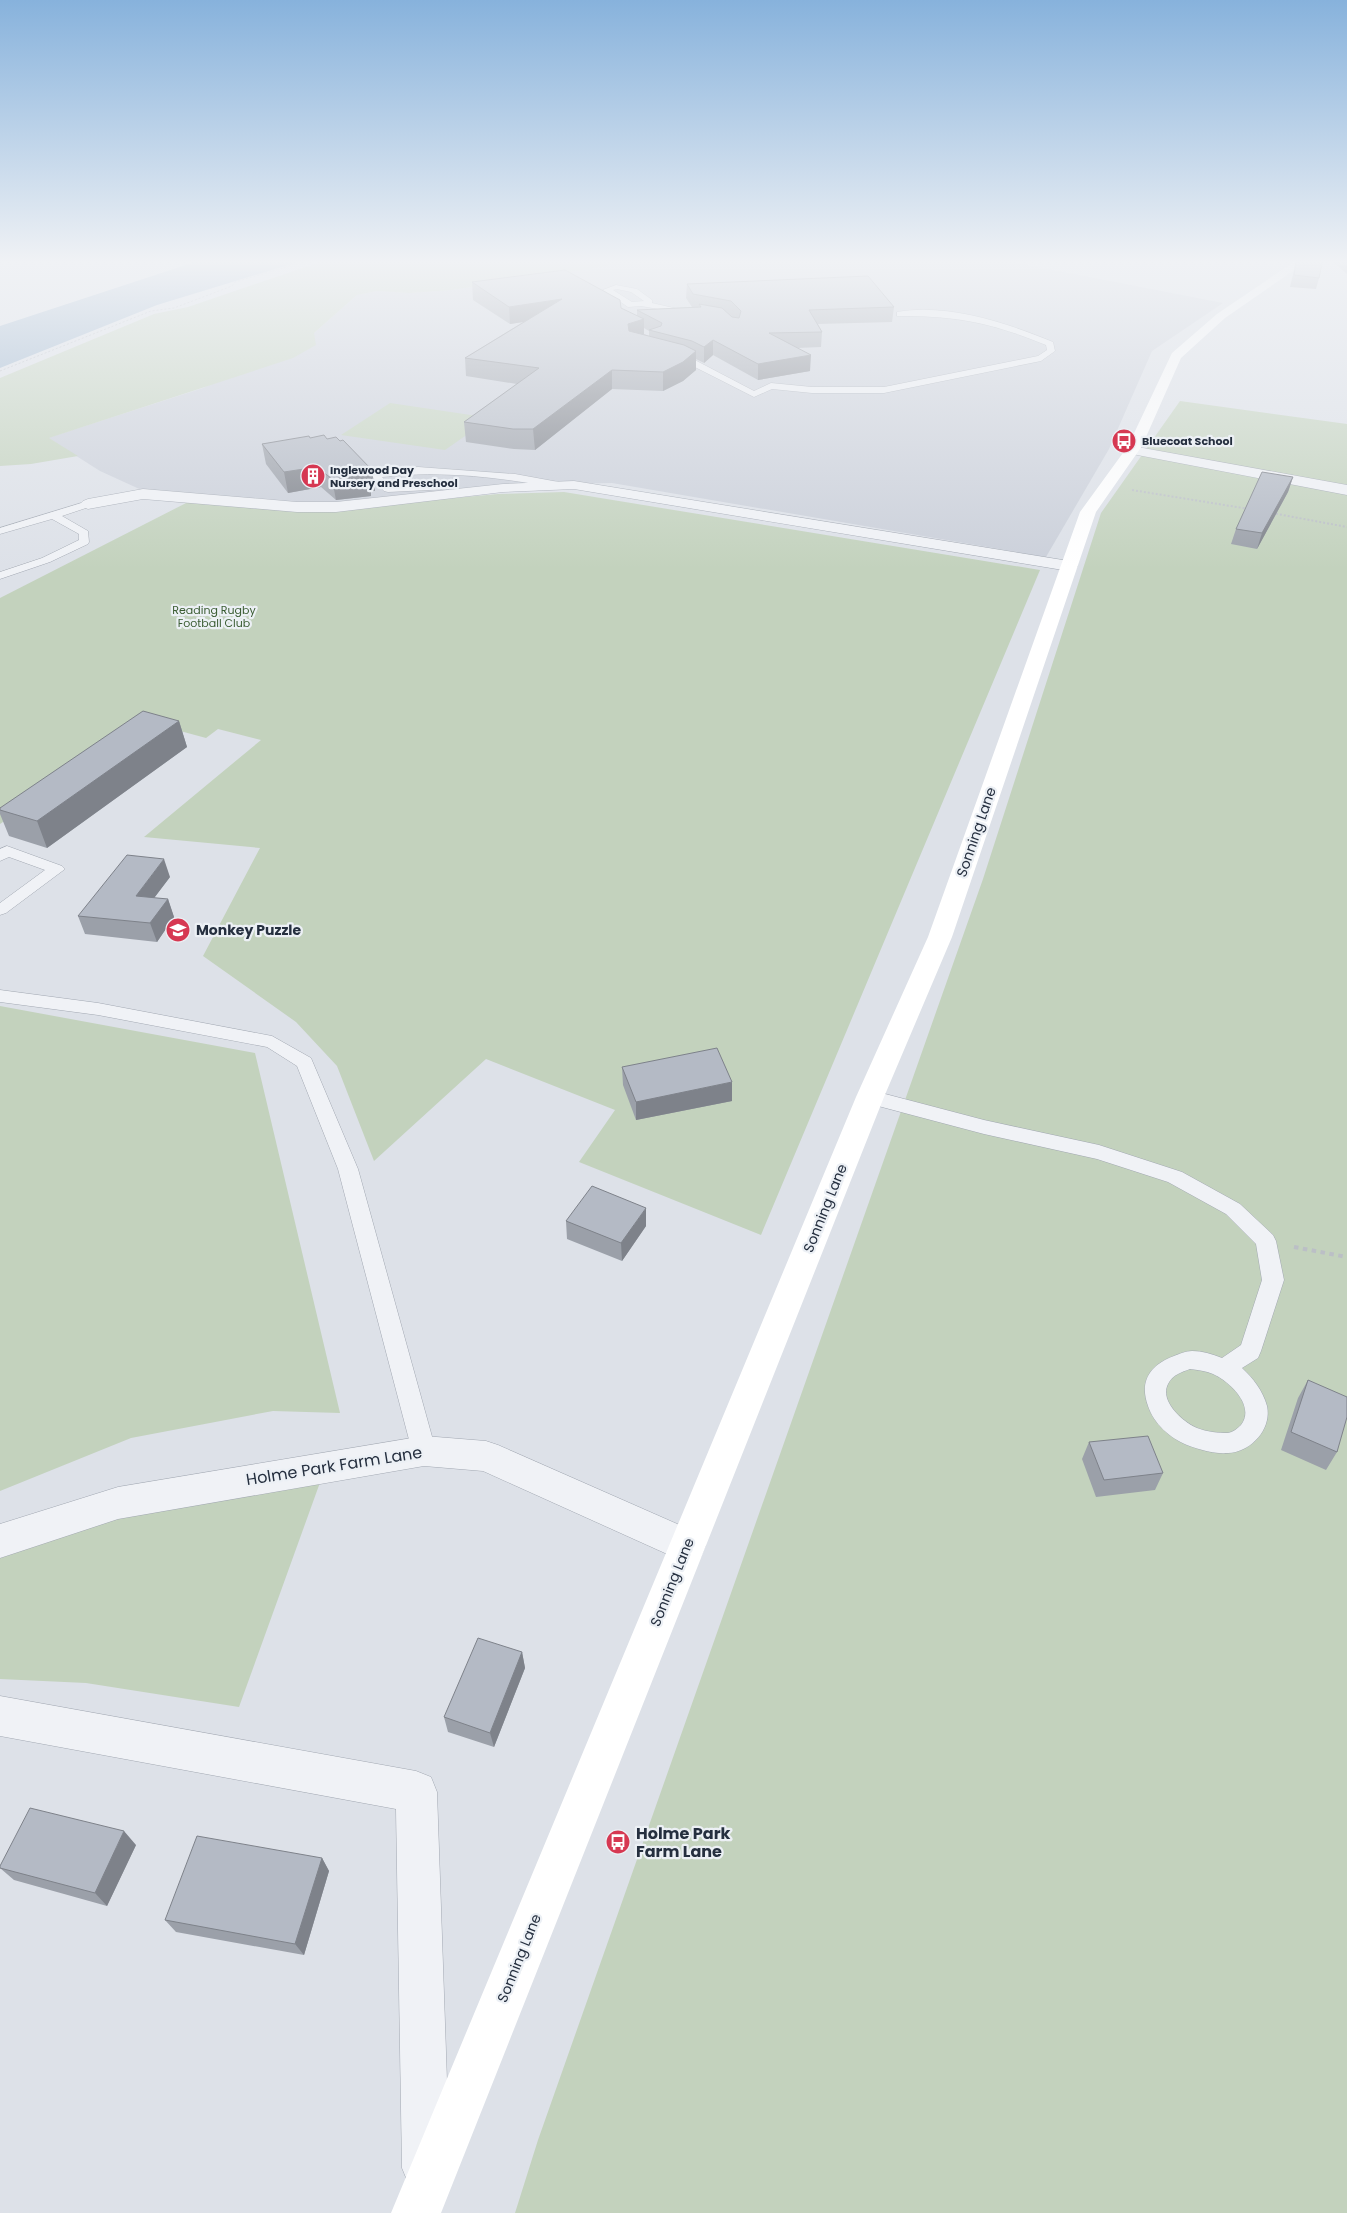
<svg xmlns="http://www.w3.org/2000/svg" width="1347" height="2213" font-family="Poppins,sans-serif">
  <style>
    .built { fill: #cbd0da }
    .green { fill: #c3d2bd }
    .water { fill: #95b0cb }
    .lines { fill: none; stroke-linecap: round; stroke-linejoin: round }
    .lane-casing { stroke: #a2a8b2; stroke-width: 1 }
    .street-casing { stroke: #a2a8b2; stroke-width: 1 }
    .path-far2 { stroke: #bbbfc6; stroke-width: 1; stroke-dasharray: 2 2; stroke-linecap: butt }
    .path-far1 { stroke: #bbbfc6; stroke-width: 2; stroke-dasharray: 2 2; stroke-linecap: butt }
    .path { stroke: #bbbfc6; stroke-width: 4; stroke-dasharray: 4.5 4.5; stroke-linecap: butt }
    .lane { fill: #f0f2f6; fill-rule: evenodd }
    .street { fill: #f0f2f6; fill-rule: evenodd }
    .secondary { fill: #fff; fill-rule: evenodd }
    .wall { fill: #9ba0a9; fill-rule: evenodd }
    .shaded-wall { fill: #7e828a }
    .building { fill: #b4bac5; stroke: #7e828a }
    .labels { text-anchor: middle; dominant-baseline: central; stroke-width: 4.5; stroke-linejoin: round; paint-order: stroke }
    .far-poi-label { font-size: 11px; font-weight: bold; fill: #252f3f; stroke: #ecf0f5; text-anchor: start }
    .far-park-label { font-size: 11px; fill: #3a5c32; stroke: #ecf0f5 }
    .street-label { font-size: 14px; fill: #252f3f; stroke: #ecf0f5 }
    .poi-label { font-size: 14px; font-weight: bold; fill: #252f3f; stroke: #ecf0f5; text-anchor: start }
    .near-street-label { font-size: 16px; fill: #252f3f; stroke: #ecf0f5 }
    .near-poi-label { font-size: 16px; font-weight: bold; fill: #252f3f; stroke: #ecf0f5; text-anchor: start }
  </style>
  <rect width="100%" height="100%" fill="#dde1e8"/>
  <path class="built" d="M 641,259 L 997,259 L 1223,303 L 1152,351 L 1109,449 L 1046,557 L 612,483 L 554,484 L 335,505 L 146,492 L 100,471 L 48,438 L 203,388 L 314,333 L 357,295 L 377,291 L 409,293 L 452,290 L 596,268 Z"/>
  <path class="green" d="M 329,259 L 641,259 L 596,268 L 452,290 L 409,293 L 377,291 L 357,295 L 314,333 L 316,345 L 293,358 L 49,438 L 78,456 L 31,464 L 0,466 L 0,378 L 154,314 L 188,307 Z
    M 1180,401 L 1347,424 L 1347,2213 L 515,2213 L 538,2140 L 983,879 L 1101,513 Z
    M 390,403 L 491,418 L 445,450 L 341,435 Z
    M 564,492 L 1040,570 L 761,1235 L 579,1162 L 615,1110 L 486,1059 L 374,1161 L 337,1066 L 296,1022 L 203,956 L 260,848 L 144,837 L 261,740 L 218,729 L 206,738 L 147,722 L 0,824 L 0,598 L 190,501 L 303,512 L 498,494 Z
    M 0,1006 L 255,1053 L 340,1413 L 273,1411 L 131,1438 L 0,1491 Z
    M 322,1477 L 239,1707 L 86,1683 L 0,1679 L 0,1553 L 67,1515 Z"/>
  <path class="water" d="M 204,259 L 308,259 L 157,305 L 0,368 L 0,326 Z"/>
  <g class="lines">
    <defs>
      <path id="lane" d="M 616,285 L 637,289 L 652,300 L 652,303 L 691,312 L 687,314 L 641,306 L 628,307 L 603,290 ZM 617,289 L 631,292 L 644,301 L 632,302 L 613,290 Z
        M 897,312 C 948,303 1007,323 1053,342 L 1055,351 L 1041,361 L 884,393 L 812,393 L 772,389 L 754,397 L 685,362 L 669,356 L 673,353 L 691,358 L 754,391 L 771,383 L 812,387 L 884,387 L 1038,356 L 1047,350 L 1046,345 C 992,323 958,316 900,316 L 897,316 Z
        M 418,467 L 515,474 L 564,483 L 569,486 L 564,489 C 504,478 443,470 382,477 L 391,486 L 449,483 L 454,486 L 449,489 L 388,492 L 384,491 L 369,475 L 374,472 Z
        M 88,501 L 92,502 L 92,506 L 62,516 L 88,531 L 89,542 L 88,544 L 50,562 L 0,579 L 0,572 L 42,558 L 79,540 L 79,534 L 52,519 L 0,534 L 0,528 Z
        M 7,846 L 62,866 L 65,869 L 6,913 L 0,915 L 0,903 L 45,870 L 9,857 L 0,861 L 0,849 Z
        M 0,990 L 98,1003 L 272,1036 L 311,1058 L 358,1169 L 436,1451 L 432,1458 L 424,1461 L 416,1458 L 412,1451 L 338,1169 L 297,1066 L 267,1047 L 98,1015 L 0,1002 Z
        M 870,1090 L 984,1120 L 1099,1145 L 1182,1172 L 1240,1204 L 1273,1235 L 1276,1241 L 1284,1280 L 1261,1351 L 1258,1358 L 1242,1368 C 1253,1378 1263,1391 1267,1406 C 1272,1429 1251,1452 1228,1453 C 1214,1454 1201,1450 1187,1445 C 1170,1438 1154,1424 1148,1406 C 1139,1381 1150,1365 1174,1356 C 1179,1354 1186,1351 1192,1351 C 1202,1351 1212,1354 1222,1358 L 1241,1345 L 1262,1280 L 1256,1244 L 1226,1214 L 1168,1182 L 1097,1159 L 984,1134 L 863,1102 L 861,1097 L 863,1092 ZM 1190,1369 C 1198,1370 1206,1371 1213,1374 C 1229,1381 1256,1406 1241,1425 C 1237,1429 1233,1432 1228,1433 C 1218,1433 1207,1432 1197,1428 C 1183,1422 1159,1401 1168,1384 C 1172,1375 1182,1372 1190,1369 Z"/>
      <path id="street" d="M 1132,446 L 1347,485 L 1347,495 L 1127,453 L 1125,450 L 1127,447 Z
        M 574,481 L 1069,561 L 1075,562 L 1077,566 L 1075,570 L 1069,571 L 574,489 L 503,492 L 336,512 L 297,512 L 143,499 L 88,509 L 83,507 L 80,504 L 83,501 L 88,499 L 143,489 L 297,502 L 336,502 L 503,484 Z
        M 424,1436 L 486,1441 L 498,1445 L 700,1534 L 705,1546 L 700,1558 L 687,1563 L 483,1471 L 424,1466 L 118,1519 L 0,1558 L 0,1524 L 118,1487 Z
        M 0,1696 L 416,1771 L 431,1777 L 437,1792 L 450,2168 L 443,2185 L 426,2192 L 409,2185 L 402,2168 L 396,1809 L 0,1736 Z"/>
    </defs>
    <use href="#lane" class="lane-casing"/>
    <use href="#street" class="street-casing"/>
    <path class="path-far2" d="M 0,371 L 151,311 L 174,308 L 232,286 L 235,282 L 313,259"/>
    <path class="path-far1" d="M 1132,490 L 1249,509
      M 1272,513 L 1347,527"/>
    <path class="path" d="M 1294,1247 L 1347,1257"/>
    <use href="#lane" class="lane"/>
    <use href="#street" class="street"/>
    <path class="secondary" d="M 1298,259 L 1310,259 L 1225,318 L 1181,358 L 1142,446 L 1096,512 L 952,937 L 884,1097 L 441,2213 L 391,2213 L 856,1097 L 928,937 L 1080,512 L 1128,446 L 1172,353 L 1217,314 Z"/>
  </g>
  <path class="wall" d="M 1330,259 L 1347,259 L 1347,274 Z
    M 1296,262 L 1319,278 L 1316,289 L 1290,287 Z
    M 472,282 L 621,308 L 637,316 L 637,310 L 692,307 L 686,298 L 687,284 L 894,307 L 892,322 L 818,324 L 822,332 L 821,347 L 797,348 L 810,371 L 758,380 L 713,355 L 704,363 L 696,359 L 696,370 L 683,381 L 663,391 L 612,389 L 535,450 L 514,449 L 466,442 L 464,422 L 517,384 L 466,376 L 465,358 L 523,322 L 510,324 L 473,300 ZM 644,328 L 649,331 L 649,336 L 644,334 Z
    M 310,438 L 327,439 L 372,470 L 375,491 L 371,491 L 371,496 L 336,500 L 321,487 L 288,493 L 266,464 L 262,444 Z
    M 1293,477 L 1288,492 L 1257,549 L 1231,544 L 1236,529 Z
    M 179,721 L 187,747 L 47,848 L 9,836 L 0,814 L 0,808 Z
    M 170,877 L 154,898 L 168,899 L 174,917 L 157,942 L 85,934 L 78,916 Z
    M 622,1067 L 732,1101 L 636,1120 L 623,1085 Z
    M 566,1221 L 646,1226 L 622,1261 L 567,1239 Z
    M 1308,1380 L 1337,1452 L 1326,1470 L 1281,1450 L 1298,1398 Z
    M 1089,1442 L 1163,1473 L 1155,1490 L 1096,1497 L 1082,1459 Z
    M 522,1652 L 525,1668 L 494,1747 L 448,1732 L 444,1717 Z
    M 136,1845 L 107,1906 L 14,1880 L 0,1868 L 0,1866 Z
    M 322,1858 L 329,1871 L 304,1955 L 176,1932 L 165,1920 Z"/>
  <path class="shaded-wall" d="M 562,299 L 563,316 L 510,324 L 509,307 Z
    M 644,319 L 644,337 L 629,342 L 628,324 Z
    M 713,340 L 713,355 L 704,363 L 704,347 Z
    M 696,351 L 696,370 L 683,381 L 663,391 L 663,372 Z
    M 811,355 L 810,371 L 758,380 L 758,364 Z
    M 612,370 L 612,389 L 535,450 L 533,429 Z
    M 317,467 L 321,487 L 288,493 L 284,472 Z
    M 372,470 L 375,491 L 371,491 L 371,496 L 336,500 L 332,479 Z
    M 1293,477 L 1288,492 L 1257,549 L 1262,533 Z
    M 179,721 L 187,747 L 47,848 L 37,821 Z
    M 164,859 L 170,877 L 142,914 L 136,896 Z
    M 168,899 L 174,917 L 157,942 L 150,923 Z
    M 732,1082 L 732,1101 L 636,1120 L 636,1102 Z
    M 646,1208 L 646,1226 L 622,1261 L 621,1243 Z
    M 522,1652 L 525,1668 L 494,1747 L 490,1733 Z
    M 124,1831 L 136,1845 L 107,1906 L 95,1893 Z
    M 322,1858 L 329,1871 L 304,1955 L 295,1944 Z"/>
  <path class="building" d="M 1300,259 L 1323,259 L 1319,278 L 1294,275 L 1296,262 Z
    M 565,270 L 620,300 L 621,308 L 644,319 L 628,324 L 629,331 L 684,345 L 696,351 L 683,362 L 663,372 L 612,370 L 533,429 L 513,429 L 464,422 L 539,368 L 465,358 L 562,299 L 509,307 L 472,282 Z
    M 868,276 L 894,307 L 809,310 L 822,332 L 769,333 L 811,355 L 758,364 L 713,340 L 704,347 L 692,341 L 649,330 L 661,326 L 662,323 L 637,310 L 701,307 L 699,304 L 722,308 L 732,317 L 739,318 L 741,311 L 731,301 L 693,294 L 687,284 Z
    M 324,435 L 327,439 L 336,437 L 340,441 L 343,440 L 372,470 L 364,471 L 368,475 L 332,479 L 317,467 L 284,472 L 262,444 L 309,436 L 310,438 Z
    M 1262,472 L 1293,477 L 1262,533 L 1236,529 Z
    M 143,711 L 179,721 L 37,821 L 0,810 L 0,808 Z
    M 127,855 L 164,859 L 136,896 L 168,899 L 150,923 L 78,916 Z
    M 717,1048 L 732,1082 L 636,1102 L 622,1067 Z
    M 592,1186 L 646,1208 L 621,1243 L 566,1221 Z
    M 1308,1380 L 1347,1397 L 1347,1417 L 1337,1452 L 1291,1432 Z
    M 1148,1436 L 1163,1473 L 1104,1480 L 1089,1442 Z
    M 478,1638 L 522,1652 L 490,1733 L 444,1717 Z
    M 30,1808 L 124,1831 L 95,1893 L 0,1868 L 0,1866 Z
    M 197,1836 L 322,1858 L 295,1944 L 165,1920 Z"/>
  <linearGradient id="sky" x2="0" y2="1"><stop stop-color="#87b2dc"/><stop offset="0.46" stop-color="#f0f2f5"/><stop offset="1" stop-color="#f0f2f5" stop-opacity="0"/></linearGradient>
  <rect width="1347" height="569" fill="url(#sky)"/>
  <defs>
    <symbol id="bus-disc" viewBox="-11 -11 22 22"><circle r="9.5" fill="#d63852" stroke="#ecf0f5"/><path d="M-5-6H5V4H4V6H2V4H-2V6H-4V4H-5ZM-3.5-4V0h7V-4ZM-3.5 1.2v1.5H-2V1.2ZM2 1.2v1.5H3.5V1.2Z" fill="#fff"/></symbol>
    <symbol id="building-disc" viewBox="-11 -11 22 22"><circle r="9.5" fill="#d63852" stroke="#ecf0f5"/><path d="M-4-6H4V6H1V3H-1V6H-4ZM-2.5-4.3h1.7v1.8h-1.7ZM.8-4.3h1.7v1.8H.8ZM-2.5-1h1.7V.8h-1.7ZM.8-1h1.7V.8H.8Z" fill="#fff"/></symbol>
    <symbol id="school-disc" viewBox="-11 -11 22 22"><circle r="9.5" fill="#d63852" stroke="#ecf0f5"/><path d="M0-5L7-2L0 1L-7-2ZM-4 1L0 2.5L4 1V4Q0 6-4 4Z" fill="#fff"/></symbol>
  </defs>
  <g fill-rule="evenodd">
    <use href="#bus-disc" x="1110" y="427" width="28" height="28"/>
    <use href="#building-disc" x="299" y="462" width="28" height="28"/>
    <use href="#school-disc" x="164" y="916" width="28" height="28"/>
    <use href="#bus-disc" x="604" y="1828" width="28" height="28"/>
  </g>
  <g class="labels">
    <g class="far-poi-label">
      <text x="1142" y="441">Bluecoat School</text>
      <text x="330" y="470">Inglewood Day<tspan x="330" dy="13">Nursery and Preschool</tspan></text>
    </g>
    <g class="far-park-label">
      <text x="214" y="610">Reading Rugby<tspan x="214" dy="13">Football Club</tspan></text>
    </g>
    <g class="street-label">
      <text transform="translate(976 832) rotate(-71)">Sonning Lane</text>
      <text transform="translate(825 1208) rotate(-68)">Sonning Lane</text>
      <text transform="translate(672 1582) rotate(-68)">Sonning Lane</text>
      <text transform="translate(519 1958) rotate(-68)">Sonning Lane</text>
    </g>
    <g class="poi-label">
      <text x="196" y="930">Monkey Puzzle</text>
    </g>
    <g class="near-street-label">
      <text transform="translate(334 1466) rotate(-9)">Holme Park Farm Lane</text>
    </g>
    <g class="near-poi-label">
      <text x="636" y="1833">Holme Park<tspan x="636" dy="18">Farm Lane</tspan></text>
    </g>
  </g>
</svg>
